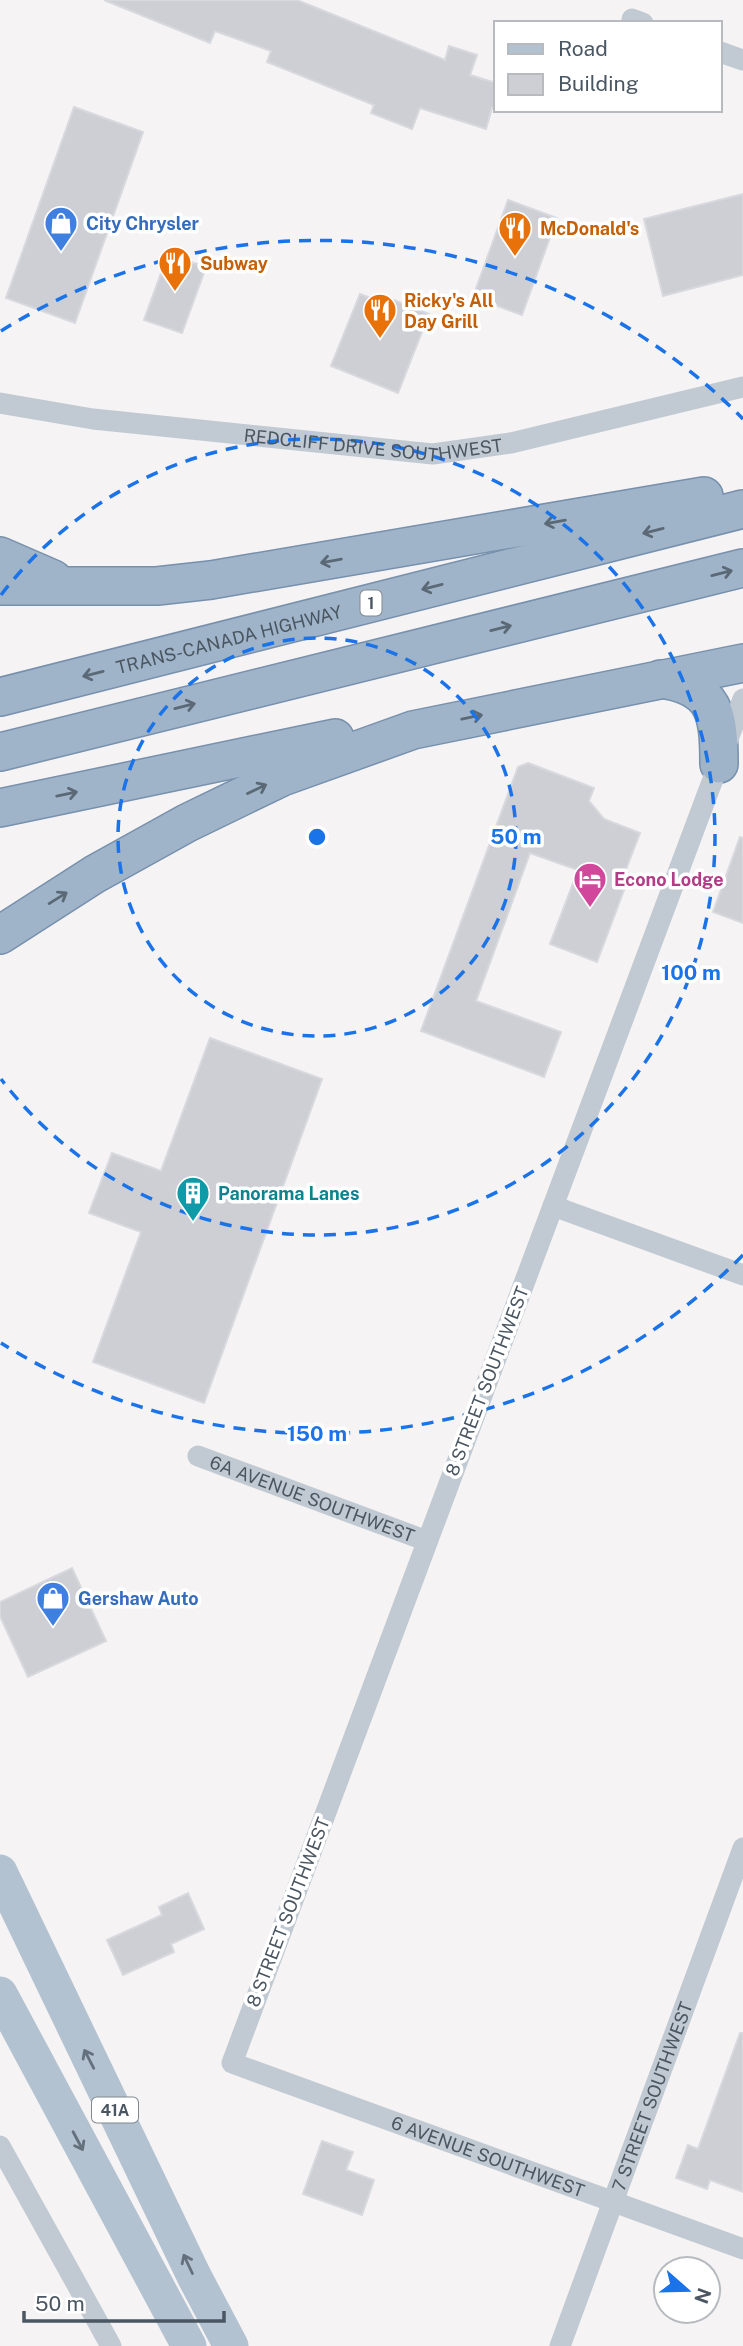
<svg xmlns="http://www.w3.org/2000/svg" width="743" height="2346" font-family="'Public Sans',sans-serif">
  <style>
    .building { fill: #cdcfd5; stroke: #d7d9de; stroke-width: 2 }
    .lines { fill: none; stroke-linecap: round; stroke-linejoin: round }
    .trunk-casing { stroke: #7690ad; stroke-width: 40 }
    .minor { stroke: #c1cad2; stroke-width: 21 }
    .primary { stroke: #b3c2d1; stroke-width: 35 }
    .trunk { stroke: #9fb4c9; stroke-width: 37 }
    .oneway { stroke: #5b6976 }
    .oneway2 { stroke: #64717d }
    .ring { fill: none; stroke: #1a73e8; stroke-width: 3.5; stroke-dasharray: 12 9 }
    .labels { text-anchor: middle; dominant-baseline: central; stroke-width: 7; stroke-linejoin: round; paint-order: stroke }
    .shield { fill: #fff; stroke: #808990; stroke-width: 2 }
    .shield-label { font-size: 16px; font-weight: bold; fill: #4a5661 }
    .shop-label { font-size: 18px; font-weight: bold; fill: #366cbe; stroke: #fff; text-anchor: start }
    .food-label { font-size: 18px; font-weight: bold; fill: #c56008; stroke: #fff; text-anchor: start }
    .street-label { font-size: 18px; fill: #4a5661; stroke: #fff }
    .hotel-label { font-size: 18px; font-weight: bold; fill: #b23c85; stroke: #fff; text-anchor: start }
    .culture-label { font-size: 18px; font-weight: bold; fill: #0d838f; stroke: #fff; text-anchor: start }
    .centre { fill: #1a73e8; stroke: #fff; stroke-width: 3.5 }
    .ring-label { font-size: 21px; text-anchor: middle; font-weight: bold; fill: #1a73e8; stroke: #fff; stroke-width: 7; stroke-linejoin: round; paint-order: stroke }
  </style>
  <rect width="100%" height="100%" fill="#f5f3f3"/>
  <path class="building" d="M 104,0 L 297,0 L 445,60 L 449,46 L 477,55 L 470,75 L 496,83 L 496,109 L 492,108 L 486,129 L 420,108 L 412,129 L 371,113 L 374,105 L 267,62 L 271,51 L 215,31 L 210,43 Z
    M 74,107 L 143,132 L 75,323 L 6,298 Z
    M 743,194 L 743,275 L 663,296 L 644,219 Z
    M 508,200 L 557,218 L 522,315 L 473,297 Z
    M 168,254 L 206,267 L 182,333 L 144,320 Z
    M 360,294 L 391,306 L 394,300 L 429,314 L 398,393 L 331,366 Z
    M 528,763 L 594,788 L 589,801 L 604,819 L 640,833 L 625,872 L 630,874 L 597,962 L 550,944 L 578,870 L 530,853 L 476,1001 L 561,1032 L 544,1077 L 421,1031 L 518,767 Z
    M 740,837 L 743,838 L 743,923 L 713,912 Z
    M 210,1038 L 322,1079 L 204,1403 L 93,1362 L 141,1232 L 89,1213 L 112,1153 L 161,1171 Z
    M 72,1568 L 106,1641 L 28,1677 L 0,1616 L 0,1602 Z
    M 188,1893 L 204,1929 L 171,1944 L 174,1952 L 123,1975 L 107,1940 L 162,1915 L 159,1907 Z
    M 740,2033 L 743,2033 L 743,2192 L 710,2180 L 707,2189 L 676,2178 L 688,2145 L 698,2149 Z
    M 322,2141 L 353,2152 L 346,2170 L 374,2180 L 362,2215 L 303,2194 Z"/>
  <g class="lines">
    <defs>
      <g id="trunk">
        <path d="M 0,556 L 53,579"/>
        <path d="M 0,586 L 157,586 L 211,580 L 704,496"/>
        <path d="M 661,679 C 716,687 719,715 719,764"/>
        <path id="s5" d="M 0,697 L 743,509"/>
        <path d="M 0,752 L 743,568"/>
        <path d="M 0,808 L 335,738"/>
        <path d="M 0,935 L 95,874 L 187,823 L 282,777 L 413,730 L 743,663"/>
      </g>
    </defs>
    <use href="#trunk" class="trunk-casing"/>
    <g class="minor">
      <path d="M 632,19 L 643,23"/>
      <path d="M 720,52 L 743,60"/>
      <path id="s1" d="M 0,403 L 93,419 L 433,454 L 511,443 L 743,387"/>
      <path id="s2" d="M 743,699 L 232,2063 L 743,2249"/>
      <path d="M 553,1206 L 743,1275"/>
      <path id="s3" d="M 198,1456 L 427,1541"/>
      <path d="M 0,2146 L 111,2346"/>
      <path id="s4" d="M 560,2346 L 743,1848"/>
    </g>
    <path class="primary" d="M 0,1872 L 194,2276 L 231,2346
      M 0,1994 L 189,2346"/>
    <use href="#trunk" class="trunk"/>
  </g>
  <defs><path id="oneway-shaft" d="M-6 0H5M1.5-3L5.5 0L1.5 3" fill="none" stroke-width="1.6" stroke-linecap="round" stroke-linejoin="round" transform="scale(1.75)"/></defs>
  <g class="oneway">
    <use href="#oneway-shaft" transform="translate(555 522) rotate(170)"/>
    <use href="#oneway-shaft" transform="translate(653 531) rotate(166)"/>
    <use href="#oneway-shaft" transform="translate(331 561) rotate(170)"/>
    <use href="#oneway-shaft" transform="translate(722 573) rotate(-14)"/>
    <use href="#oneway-shaft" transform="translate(432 587) rotate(166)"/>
    <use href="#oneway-shaft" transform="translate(501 628) rotate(-14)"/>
    <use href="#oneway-shaft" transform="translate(93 674) rotate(166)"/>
    <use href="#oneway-shaft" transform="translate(185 706) rotate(-14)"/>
    <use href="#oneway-shaft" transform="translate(472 717) rotate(-12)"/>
    <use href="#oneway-shaft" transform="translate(257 789) rotate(-26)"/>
    <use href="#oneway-shaft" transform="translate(67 794) rotate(-12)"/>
    <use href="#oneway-shaft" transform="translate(58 898) rotate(-32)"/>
  </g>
  <g class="oneway2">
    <use href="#oneway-shaft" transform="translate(89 2059) rotate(-117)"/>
    <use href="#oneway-shaft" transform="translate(78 2141) rotate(62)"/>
    <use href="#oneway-shaft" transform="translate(188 2264) rotate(-115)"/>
  </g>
  <g class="ring">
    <circle cx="317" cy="837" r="199"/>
    <path d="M1 595A398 398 0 1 1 1 1079"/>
    <path d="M743 1255A597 597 0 0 1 1 1343M1 331A597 597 0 0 1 743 419"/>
  </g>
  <defs>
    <symbol id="shop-pin" viewBox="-11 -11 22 30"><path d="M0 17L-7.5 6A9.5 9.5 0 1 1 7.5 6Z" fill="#3f7fe0" stroke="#fff"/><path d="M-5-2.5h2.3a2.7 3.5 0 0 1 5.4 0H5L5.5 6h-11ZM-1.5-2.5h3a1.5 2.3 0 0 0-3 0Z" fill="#fff"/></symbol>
    <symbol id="restaurant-pin" viewBox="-11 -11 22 30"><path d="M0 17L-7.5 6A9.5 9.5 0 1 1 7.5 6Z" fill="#e8710a" stroke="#fff"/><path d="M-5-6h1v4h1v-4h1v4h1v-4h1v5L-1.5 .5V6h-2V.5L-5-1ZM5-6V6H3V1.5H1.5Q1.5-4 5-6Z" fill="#fff"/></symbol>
    <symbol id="hotel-pin" viewBox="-11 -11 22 30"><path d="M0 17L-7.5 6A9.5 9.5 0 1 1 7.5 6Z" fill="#d1479c" stroke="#fff"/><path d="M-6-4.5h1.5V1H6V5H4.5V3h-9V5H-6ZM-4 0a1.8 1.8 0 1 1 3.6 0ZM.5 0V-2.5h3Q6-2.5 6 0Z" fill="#fff"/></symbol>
    <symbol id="building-pin" viewBox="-11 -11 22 30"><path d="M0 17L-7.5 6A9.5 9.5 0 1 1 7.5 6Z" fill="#0f9aa8" stroke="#fff"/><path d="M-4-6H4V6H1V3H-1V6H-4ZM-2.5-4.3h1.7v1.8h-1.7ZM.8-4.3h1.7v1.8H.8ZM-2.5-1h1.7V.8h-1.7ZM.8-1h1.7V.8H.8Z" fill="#fff"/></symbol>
  </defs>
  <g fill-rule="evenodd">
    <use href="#shop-pin" x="42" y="204" width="38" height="52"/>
    <use href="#restaurant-pin" x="496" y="209" width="38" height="52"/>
    <use href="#restaurant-pin" x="156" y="244" width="38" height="52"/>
    <use href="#restaurant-pin" x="361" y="291" width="38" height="52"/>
    <use href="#hotel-pin" x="571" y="860" width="38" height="52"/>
    <use href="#building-pin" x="174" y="1174" width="38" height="52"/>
    <use href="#shop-pin" x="34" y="1579" width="38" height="52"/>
  </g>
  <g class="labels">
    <g class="shield">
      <rect x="360.5" y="590.5" width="21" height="25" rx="5"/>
      <rect x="92" y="2097.5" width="46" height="25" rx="5"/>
    </g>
    <g class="shield-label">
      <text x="371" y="603">1</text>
      <text x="115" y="2110">41A</text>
    </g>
    <g class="shop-label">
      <text x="86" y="223">City Chrysler</text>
      <text x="78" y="1598">Gershaw Auto</text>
    </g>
    <g class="food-label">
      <text x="540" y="228">McDonald's</text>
      <text x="200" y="263">Subway</text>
      <text x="404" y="300">Ricky's All<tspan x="404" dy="21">Day Grill</tspan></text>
    </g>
    <g class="street-label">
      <text stroke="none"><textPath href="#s1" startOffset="376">REDCLIFF DRIVE SOUTHWEST</textPath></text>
      <text stroke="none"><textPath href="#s5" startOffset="236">TRANS-CANADA HIGHWAY</textPath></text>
      <text transform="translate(487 1381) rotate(-69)">8 STREET SOUTHWEST</text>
      <text stroke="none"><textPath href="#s3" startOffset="122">6A AVENUE SOUTHWEST</textPath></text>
      <text transform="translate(288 1912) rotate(-69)">8 STREET SOUTHWEST</text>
      <text stroke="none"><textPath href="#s4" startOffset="266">7 STREET SOUTHWEST</textPath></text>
      <text stroke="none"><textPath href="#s2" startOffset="1729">6 AVENUE SOUTHWEST</textPath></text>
    </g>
    <g class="hotel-label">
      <text x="614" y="879">Econo Lodge</text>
    </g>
    <g class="culture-label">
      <text x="218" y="1193">Panorama Lanes</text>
    </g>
  </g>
  <circle cx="317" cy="837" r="10" class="centre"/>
  <g class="ring-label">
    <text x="516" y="844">50 m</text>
    <text x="691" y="980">100 m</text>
    <text x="317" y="1441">150 m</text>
  </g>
  <rect x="494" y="21" width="228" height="91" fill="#ffffff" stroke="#b7bbc0" stroke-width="2"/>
  <rect x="508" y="44" width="35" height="10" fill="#b3c2d1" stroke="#b7bbc0" stroke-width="2"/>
  <text x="558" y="56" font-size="21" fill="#4a5661">Road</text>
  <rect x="508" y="74" width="35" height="21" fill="#cdcfd5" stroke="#b7bbc0" stroke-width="2"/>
  <text x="558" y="91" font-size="21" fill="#4a5661">Building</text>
  <g transform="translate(687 2290) rotate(110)"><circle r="33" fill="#ffffff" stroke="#b7bbc0" stroke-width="2"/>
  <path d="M0-5L12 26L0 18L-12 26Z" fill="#1a73e8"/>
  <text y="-10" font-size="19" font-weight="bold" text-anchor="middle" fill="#4a5661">N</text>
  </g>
  <path d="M24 2311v10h200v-10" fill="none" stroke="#4a5661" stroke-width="3.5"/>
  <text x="35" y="2311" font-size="21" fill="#4a5661" stroke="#ffffff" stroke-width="5" paint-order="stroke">50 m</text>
</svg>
